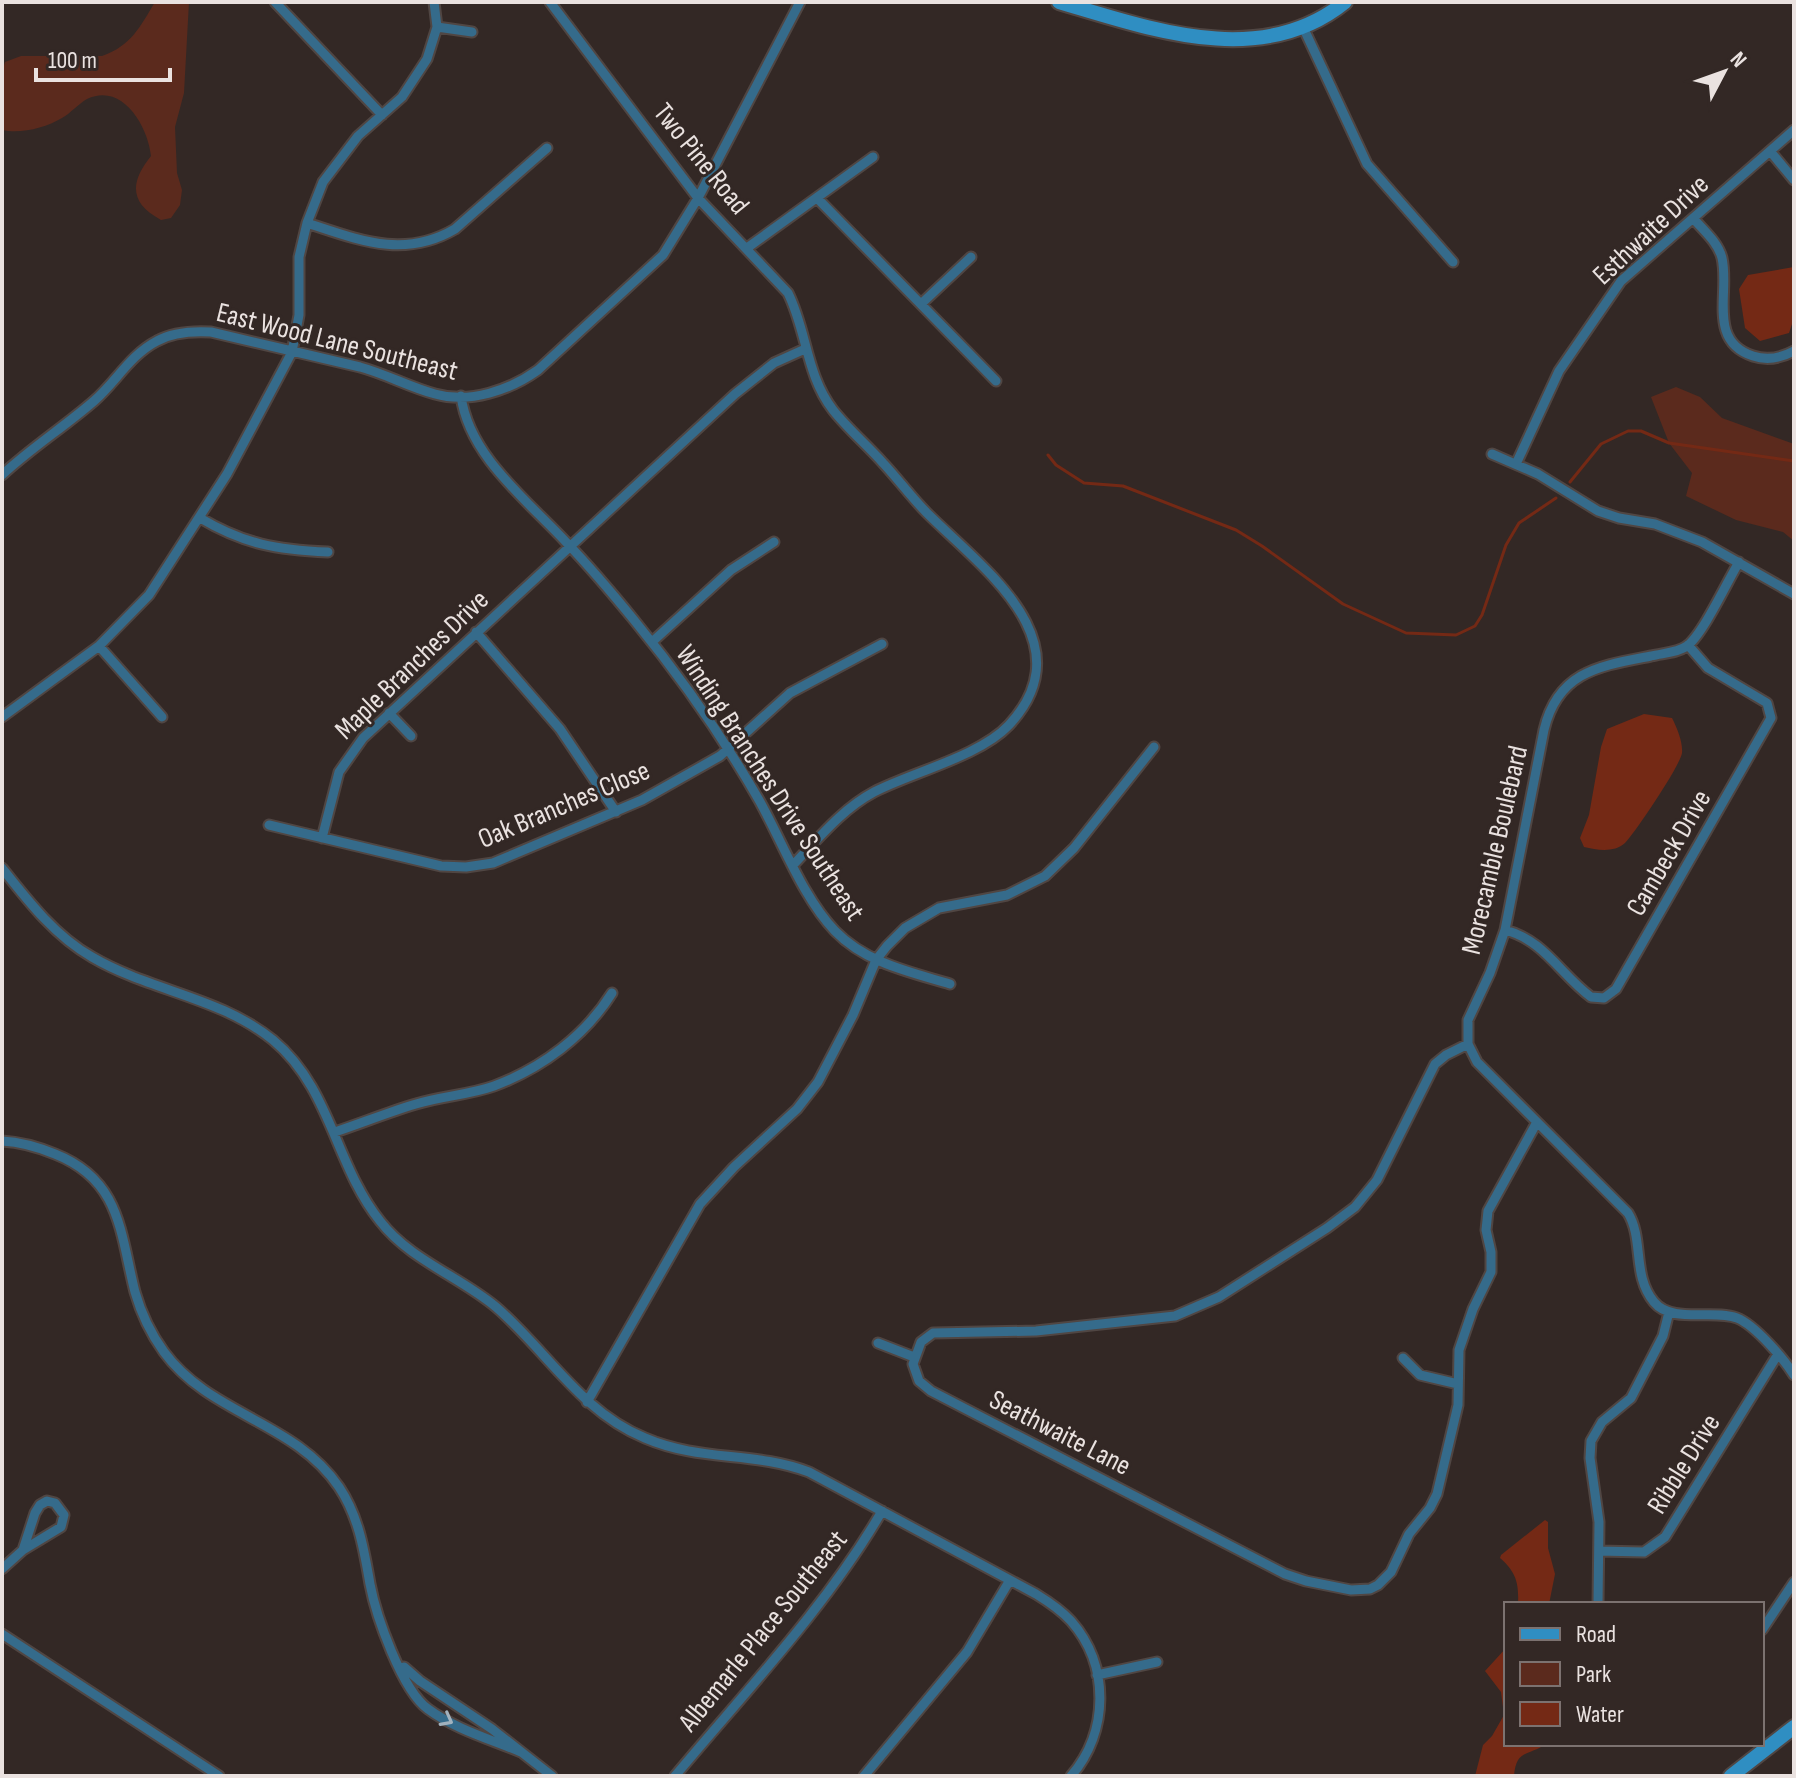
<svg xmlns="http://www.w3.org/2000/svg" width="1796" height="1778" font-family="'Sofia Sans Condensed',sans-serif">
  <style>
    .green { fill: #5b2a1d }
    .water { fill: #742915 }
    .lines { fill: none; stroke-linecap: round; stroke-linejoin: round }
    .stream { stroke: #742915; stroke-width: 3 }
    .street-casing { stroke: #504643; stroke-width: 13 }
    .secondary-casing { stroke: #504643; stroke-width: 18 }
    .street { stroke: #356b8b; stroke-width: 9 }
    .secondary { stroke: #2f8ec2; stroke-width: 14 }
    .oneway { stroke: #a2b2be }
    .labels { text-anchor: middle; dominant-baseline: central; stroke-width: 6; stroke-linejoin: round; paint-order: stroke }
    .street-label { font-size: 28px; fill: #eae2e0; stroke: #332825 }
  </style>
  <rect width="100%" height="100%" fill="#332825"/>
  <path class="green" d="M 155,2 L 189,2 L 184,93 L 175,127 L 177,173 L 182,190 L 180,205 L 171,218 L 161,220 C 129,203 130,182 151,156 C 148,127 123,82 87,99 C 78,104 71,113 62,118 C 45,128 21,134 2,130 L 2,72 L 5,62 L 21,56 L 102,56 C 131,46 140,27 155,2 Z
    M 1676,387 L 1700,397 L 1722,418 L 1794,444 L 1794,541 L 1783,532 L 1736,520 L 1686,496 L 1692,473 L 1669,443 L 1651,397 Z"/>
  <path class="water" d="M 1794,267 L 1794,318 L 1789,333 L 1760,341 L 1745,328 L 1739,289 L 1748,275 Z
    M 1644,714 L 1672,718 C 1677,728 1683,742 1682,753 C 1680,766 1635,833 1625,843 C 1614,853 1597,850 1584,847 L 1580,838 L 1589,815 L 1601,747 L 1607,729 Z
    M 1545,1520 L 1548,1522 L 1548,1548 L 1555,1574 L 1549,1604 L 1518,1604 C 1519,1583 1516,1572 1500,1558 L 1501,1555 Z
    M 1506,1648 L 1506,1744 L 1546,1744 C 1529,1756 1516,1749 1514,1776 L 1475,1776 L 1483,1745 L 1492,1736 L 1504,1715 L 1501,1692 L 1485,1671 Z"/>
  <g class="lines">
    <path class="stream" d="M 1048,455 L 1056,465 L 1084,483 L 1123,486 L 1236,530 L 1262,546 L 1343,604 L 1406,633 L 1456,635 L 1475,626 L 1482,615 L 1506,545 L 1519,523 L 1556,498
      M 1570,482 L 1601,444 L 1628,431 L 1641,431 L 1669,443 L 1794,461"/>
    <defs>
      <path id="street" d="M 275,2 L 382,115
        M 550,2 L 698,198 L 788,293 C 807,331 806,375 833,410 C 848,429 867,445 883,463 C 898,479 911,497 927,513 C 981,567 1087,641 1009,725 C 980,756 913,772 874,792 C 842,809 818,839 794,864
        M 437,27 L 472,32
        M 1303,27 L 1367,164 L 1453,262
        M 1770,151 L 1794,180
        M 817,198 L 996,381
        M 1693,218 C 1703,230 1718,242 1722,258 C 1730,292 1707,341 1753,356 C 1768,361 1781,358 1794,351
        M 307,223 C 359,240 404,259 455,229 L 547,148
        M 747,248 L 873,157
        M 921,304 L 971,257
        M 461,396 C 469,456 527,500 566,542 C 590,567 612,593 634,620 C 680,676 723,737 759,800 C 782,841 803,898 835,931 C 866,963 910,972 950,984
        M 1492,454 L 1538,474 L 1598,511 L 1619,518 L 1655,524 L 1702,542 L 1794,594
        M 1516,464 L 1559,371 L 1621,281 L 1794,130
        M 2,475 C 31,448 64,427 94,401 C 116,382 130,355 157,341 C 173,332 193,331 211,332 C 261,344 310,355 360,367 C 386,374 409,387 435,394 C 470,404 510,390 538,370 L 663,255 L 698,198 L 800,2
        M 200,518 C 244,544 277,550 328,552
        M 1739,562 C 1727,582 1703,634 1687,646 C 1677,653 1663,653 1651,656 C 1600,666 1558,671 1544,730 L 1505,930 L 1490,973 L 1468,1020 L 1468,1044 L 1477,1062 L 1628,1213 C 1644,1239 1632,1276 1654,1302 C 1672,1324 1713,1309 1737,1318 C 1755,1325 1784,1359 1794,1375
        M 476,632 L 560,729 L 616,812
        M 652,642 L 731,570 L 774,542
        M 99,646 L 162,717
        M 389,713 L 411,736
        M 2,717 L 99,646 L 149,595 L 227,474 L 292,352 L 299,315 L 299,257 L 307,223 L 323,182 L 358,136 L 402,97 L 427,59 L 437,27 L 434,2
        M 269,825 L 441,866 L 466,867 L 493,863 L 642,800 L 720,756 L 790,693 L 882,644
        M 322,838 L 339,772 L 363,738 L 735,394 L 774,363 L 805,349
        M 2,868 C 28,901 55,936 92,957 C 150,991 220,997 273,1040 C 331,1088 335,1165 380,1221 C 410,1260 459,1276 496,1307 C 547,1351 580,1411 645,1438 C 701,1462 753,1451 809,1472 L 1036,1594 C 1049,1602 1061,1610 1071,1621 C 1110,1665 1109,1732 1071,1776
        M 1505,930 C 1544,940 1560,974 1591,997 L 1604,998 L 1616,989 L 1771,718 L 1767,703 L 1708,668 L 1688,645
        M 1468,1044 L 1446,1055 L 1435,1064 L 1377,1180 L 1355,1207 L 1327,1228 L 1219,1297 L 1175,1316 L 1036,1331 L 933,1333 L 921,1342 L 913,1364 L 919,1381 L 931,1391 L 1285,1574 L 1306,1581 L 1351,1590 L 1370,1589 L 1378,1585 L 1391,1572 L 1409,1534 L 1430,1508 L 1437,1494 L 1458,1405 L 1459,1350 L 1473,1309 L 1491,1272 L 1491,1252 L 1486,1230 L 1488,1211 L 1537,1122
        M 335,1132 C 362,1123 389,1112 416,1104 C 441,1096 469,1095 494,1086 C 542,1068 585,1036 612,993
        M 2,1141 C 20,1142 38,1147 55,1154 C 121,1180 120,1233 135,1292 C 141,1313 151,1334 164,1352 C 210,1415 294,1421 339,1487 C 359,1517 364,1550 370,1584 C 376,1616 402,1690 428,1709 C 455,1729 490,1739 521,1752
        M 878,1343 L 914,1357
        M 1403,1358 L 1420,1375 L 1458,1384
        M 587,1402 L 700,1204 L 734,1167 L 797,1109 L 818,1082 L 853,1015 L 876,960 L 887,946 L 905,928 L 939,908 L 1007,895 L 1045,876 L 1074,848 L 1154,747
        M 1599,1551 L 1644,1552 L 1665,1537 L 1778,1354
        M 2,1569 L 23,1550 L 61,1527 L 64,1515 L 55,1503 L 47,1501 L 40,1505 L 35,1513 L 23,1550
        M 1598,1604 L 1599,1522 L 1590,1458 L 1591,1441 L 1602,1422 L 1631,1398 L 1663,1336 L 1669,1312
        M 1762,1630 L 1794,1582
        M 2,1634 L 219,1776
        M 404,1667 L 420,1681 L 492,1729 L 552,1776
        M 1097,1675 L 1157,1662
        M 675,1776 C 745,1692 827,1606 882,1511
        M 864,1776 L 967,1652 L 1010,1580"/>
      <path id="secondary" d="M 1059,2 C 1151,29 1261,70 1345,2
        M 1731,1776 L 1794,1727"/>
    </defs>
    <use href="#street" class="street-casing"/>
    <use href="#secondary" class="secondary-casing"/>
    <use href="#street" class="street"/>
    <use href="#secondary" class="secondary"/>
  </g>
  <defs><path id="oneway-chevron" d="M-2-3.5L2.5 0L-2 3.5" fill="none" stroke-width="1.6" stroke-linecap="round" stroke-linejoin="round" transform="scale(2)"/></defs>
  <use class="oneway" href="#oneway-chevron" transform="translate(447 1720) rotate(28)"/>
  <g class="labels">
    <g class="street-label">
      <text transform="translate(701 159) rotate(51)">Two Pine Road</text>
      <text transform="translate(1651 230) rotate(-43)">Esthwaite Drive</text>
      <text transform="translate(337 342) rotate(14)">East Wood Lane Southeast</text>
      <text transform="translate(412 665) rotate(-44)">Maple Branches Drive</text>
      <text transform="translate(770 783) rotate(57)">Winding Branches Drive Southeast</text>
      <text transform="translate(564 805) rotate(-23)">Oak Branches Close</text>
      <text transform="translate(1495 850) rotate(-77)">Morecamble Boulebard</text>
      <text transform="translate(1669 853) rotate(-60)">Cambeck Drive</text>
      <text transform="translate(1060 1433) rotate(27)">Seathwaite Lane</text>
      <text transform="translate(1684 1464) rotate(-58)">Ribble Drive</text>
      <text transform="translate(763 1631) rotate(-51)">Albemarle Place Southeast</text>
    </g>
  </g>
  <rect width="1796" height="1778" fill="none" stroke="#eae2e0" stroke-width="8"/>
  <rect x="1504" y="1602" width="260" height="144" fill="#332825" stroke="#7c7270" stroke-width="2"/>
  <rect x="1520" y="1628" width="40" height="12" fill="#2f8ec2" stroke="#7c7270" stroke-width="2"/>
  <text x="1576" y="1642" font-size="24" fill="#eae2e0">Road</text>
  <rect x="1520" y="1662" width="40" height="24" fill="#5b2a1d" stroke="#7c7270" stroke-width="2"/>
  <text x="1576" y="1682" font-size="24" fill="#eae2e0">Park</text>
  <rect x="1520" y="1702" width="40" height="24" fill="#742915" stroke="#7c7270" stroke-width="2"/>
  <text x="1576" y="1722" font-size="24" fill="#eae2e0">Water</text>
  <g transform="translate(1724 72) rotate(49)" stroke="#332825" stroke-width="6" paint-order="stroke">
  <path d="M0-6L14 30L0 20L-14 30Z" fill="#eae2e0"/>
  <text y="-12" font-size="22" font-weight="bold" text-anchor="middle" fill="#eae2e0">N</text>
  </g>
  <path d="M36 68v12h134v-12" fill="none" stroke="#eae2e0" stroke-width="4"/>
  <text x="48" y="68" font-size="24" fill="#eae2e0" stroke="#332825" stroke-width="6" paint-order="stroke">100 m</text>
</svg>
